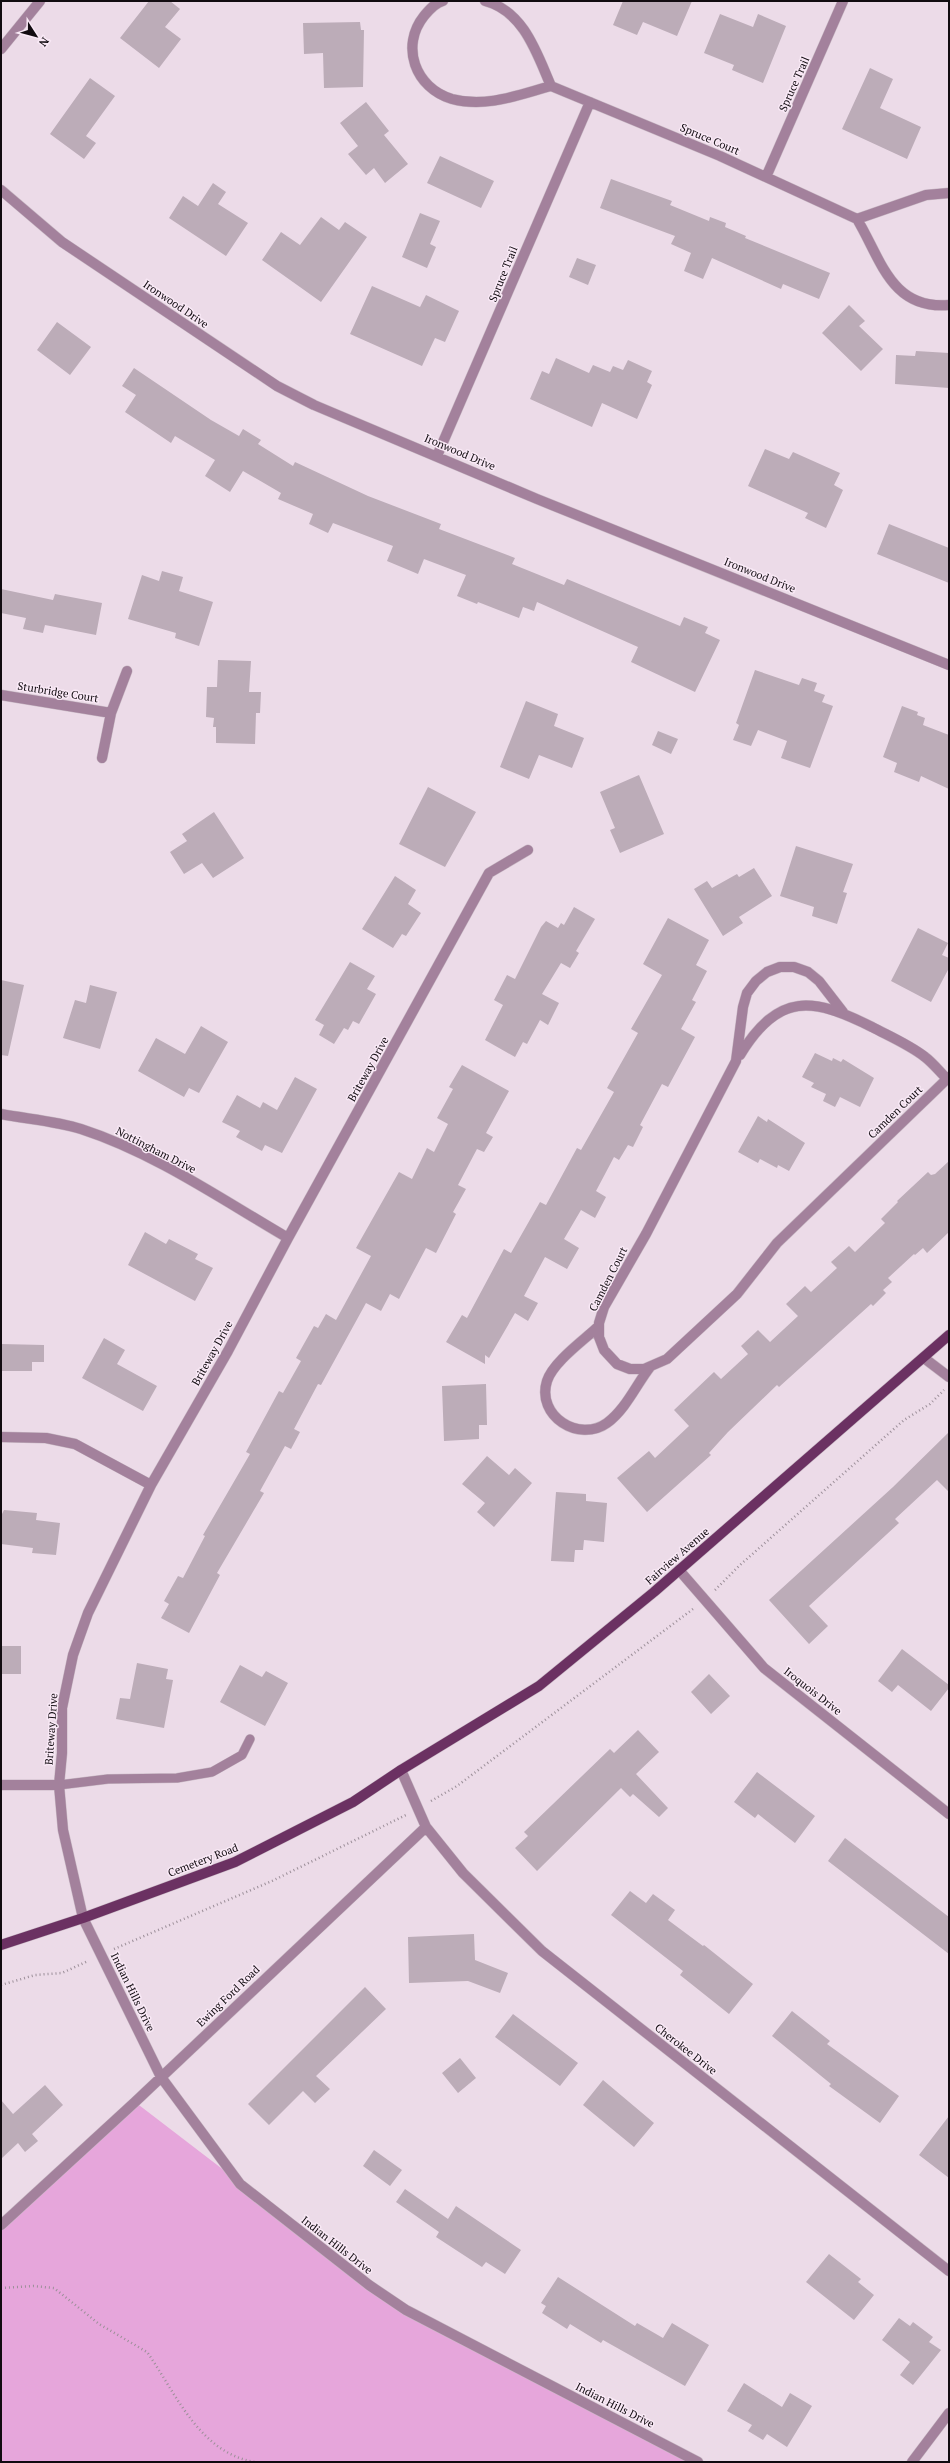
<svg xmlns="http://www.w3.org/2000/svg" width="950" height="2463" font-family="'PT Serif',serif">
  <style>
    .green { fill: #e6a6db }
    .building { fill: #bcacb8 }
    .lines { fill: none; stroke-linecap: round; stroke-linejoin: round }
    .lane-casing { stroke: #c9bac5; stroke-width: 10 }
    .street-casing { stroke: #c9bac5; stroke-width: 11 }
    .primary-casing { stroke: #c9bac5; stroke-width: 11 }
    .path { stroke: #9c8f99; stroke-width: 2.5; stroke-dasharray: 1 3; stroke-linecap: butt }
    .lane { stroke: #a3819c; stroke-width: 9 }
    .street { stroke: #a3819c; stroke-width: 10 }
    .primary { stroke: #6b3162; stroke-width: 10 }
    .labels { text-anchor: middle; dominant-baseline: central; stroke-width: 3; stroke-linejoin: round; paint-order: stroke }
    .street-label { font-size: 11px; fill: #110b10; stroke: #f9e9f6 }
  </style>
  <rect width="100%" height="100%" fill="#ecdbe8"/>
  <path class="green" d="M 135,2102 L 406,2310 L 696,2462 L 1,2462 L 1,2224 Z"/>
  <path class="building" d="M 149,1 L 170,1 L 180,9 L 165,27 L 181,39 L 159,68 L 120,38 Z
    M 623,1 L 692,1 L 677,36 L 643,22 L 637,35 L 613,25 Z
    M 720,14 L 753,27 L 758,14 L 786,26 L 763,83 L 732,70 L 734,65 L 704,53 Z
    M 360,22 L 361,30 L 364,30 L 363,87 L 324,88 L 323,53 L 304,54 L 303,23 Z
    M 870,68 L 893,79 L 880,108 L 921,127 L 907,159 L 842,129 Z
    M 90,78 L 115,96 L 86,136 L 96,143 L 84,159 L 50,134 Z
    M 366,102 L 389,131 L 384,135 L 408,164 L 385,183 L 374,168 L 366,175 L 348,154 L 358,146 L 340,123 Z
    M 440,156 L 494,181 L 481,208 L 427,183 Z
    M 611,179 L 672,201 L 670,205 L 709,221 L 710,217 L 726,223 L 725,227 L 746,236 L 745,238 L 830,273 L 819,299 L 783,284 L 781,289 L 712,258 L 703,279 L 684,271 L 691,253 L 671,244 L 675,236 L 600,208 Z
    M 213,183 L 226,192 L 218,204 L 248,223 L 226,256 L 169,218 L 183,196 L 198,206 Z
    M 420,213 L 440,221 L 430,244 L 436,247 L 427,268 L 402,257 Z
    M 321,217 L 339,230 L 345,222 L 367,237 L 321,302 L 262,260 L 281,232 L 300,245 Z
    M 577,258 L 596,265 L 588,285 L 569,277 Z
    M 372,286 L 420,307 L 426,295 L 459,311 L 445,342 L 435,338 L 422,366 L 350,334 Z
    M 849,305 L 865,321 L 859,326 L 883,349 L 861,371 L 822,333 Z
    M 57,322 L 91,347 L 70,375 L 37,350 Z
    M 916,351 L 949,353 L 949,388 L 895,384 L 896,355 L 915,356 Z
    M 556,358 L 589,373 L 593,365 L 610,372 L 613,366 L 623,370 L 628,360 L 652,371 L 647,382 L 652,385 L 637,419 L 602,403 L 592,427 L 530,399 L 542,371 L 549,374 Z
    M 134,368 L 211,420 L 239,436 L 243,429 L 261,440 L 258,444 L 293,466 L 295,462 L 368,496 L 441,524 L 439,529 L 515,558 L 512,564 L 564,585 L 567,579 L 680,626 L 684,617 L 708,627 L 705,633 L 720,640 L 695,692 L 631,662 L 638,647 L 537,602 L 534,611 L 523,607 L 519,618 L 478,602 L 477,604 L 457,596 L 466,575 L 424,559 L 418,574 L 387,561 L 393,546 L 333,523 L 328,533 L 309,524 L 313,514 L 278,499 L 281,493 L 243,471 L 230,492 L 205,476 L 215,460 L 175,436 L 171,443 L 125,412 L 136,395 L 122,386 Z
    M 765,449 L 789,459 L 793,452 L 840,473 L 834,485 L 843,490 L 826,528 L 805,518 L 808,513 L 748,486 Z
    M 889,524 L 949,548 L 949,583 L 877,554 Z
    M 162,571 L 183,577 L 179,591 L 213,602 L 199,646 L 175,638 L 176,633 L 128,619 L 142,575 L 159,581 Z
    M 1,589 L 53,600 L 55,594 L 102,603 L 96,635 L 45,625 L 43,633 L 23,629 L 26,618 L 1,613 Z
    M 218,660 L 251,661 L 249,692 L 261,692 L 260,713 L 256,713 L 255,744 L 216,743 L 216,727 L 213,727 L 214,718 L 206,717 L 207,687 L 217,687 Z
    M 755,670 L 799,685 L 802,678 L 817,683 L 814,691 L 825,695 L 822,702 L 833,706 L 810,768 L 781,758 L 787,741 L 758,730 L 751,746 L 733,740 L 739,725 L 736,723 Z
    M 526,701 L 558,714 L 554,726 L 584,738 L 572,768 L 539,755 L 529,779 L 500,767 Z
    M 902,706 L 918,712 L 917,715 L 925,718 L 923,725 L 949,735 L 949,789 L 921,776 L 919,782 L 894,772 L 897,763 L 883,757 Z
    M 658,731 L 678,739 L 671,754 L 652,745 Z
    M 639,775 L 664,834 L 620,853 L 610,830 L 615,828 L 600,792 Z
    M 428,787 L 476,812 L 445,867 L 399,844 Z
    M 214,812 L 244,858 L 213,878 L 202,863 L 184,874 L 170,852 L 187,841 L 182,834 Z
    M 796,846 L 853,864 L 843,892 L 847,893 L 837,924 L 812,916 L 814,907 L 780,896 Z
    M 754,868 L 772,896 L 739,917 L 743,923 L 723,936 L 694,889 L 707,881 L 712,888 L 737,874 L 739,877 Z
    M 395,876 L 416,890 L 408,904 L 421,913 L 406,936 L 402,934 L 393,948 L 362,929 Z
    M 574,907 L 595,919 L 576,951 L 579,953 L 570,968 L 561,963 L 542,994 L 559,1003 L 548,1025 L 540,1020 L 527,1044 L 523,1042 L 515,1057 L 485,1040 L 503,1005 L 494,1000 L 507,975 L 515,979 L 541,927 L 546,921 L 558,928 L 561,923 L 564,925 Z
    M 668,918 L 709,940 L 696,965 L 707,971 L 692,1000 L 696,1002 L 681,1029 L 695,1037 L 668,1087 L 662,1084 L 640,1125 L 643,1127 L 633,1147 L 628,1145 L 619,1160 L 614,1157 L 596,1191 L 606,1197 L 595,1218 L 581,1210 L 564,1239 L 579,1248 L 567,1269 L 545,1257 L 524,1296 L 538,1303 L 528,1321 L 515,1313 L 489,1358 L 485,1355 L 485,1364 L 446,1342 L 462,1315 L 467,1318 L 504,1249 L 511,1253 L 540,1202 L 546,1205 L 577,1148 L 581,1150 L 614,1092 L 607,1088 L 638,1033 L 631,1029 L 662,975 L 643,964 Z
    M 918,928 L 948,943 L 942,955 L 949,958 L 949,968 L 931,1002 L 891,981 Z
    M 350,962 L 375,976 L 367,989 L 376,994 L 359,1024 L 353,1021 L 348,1030 L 344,1028 L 334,1044 L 319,1035 L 324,1025 L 315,1020 Z
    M 1,980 L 24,985 L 8,1056 L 1,1055 Z
    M 90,985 L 117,992 L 100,1049 L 63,1038 L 75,1000 L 86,1003 Z
    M 201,1026 L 228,1042 L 199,1093 L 189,1088 L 184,1097 L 138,1071 L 156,1038 L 185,1054 Z
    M 815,1053 L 832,1061 L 833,1058 L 841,1062 L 843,1059 L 874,1078 L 860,1107 L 840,1097 L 835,1107 L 823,1101 L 826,1094 L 811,1087 L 814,1083 L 802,1077 Z
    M 462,1065 L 509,1091 L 486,1133 L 493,1137 L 484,1152 L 477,1149 L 458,1185 L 466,1189 L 453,1212 L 456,1214 L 436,1253 L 426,1248 L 399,1299 L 390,1294 L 381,1311 L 366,1303 L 321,1385 L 318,1384 L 294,1429 L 300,1432 L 291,1449 L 285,1446 L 260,1491 L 264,1493 L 217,1573 L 220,1575 L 189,1633 L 161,1618 L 169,1604 L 164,1601 L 178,1576 L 183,1578 L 205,1536 L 203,1535 L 250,1454 L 246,1452 L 279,1391 L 283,1393 L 301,1361 L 296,1358 L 314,1326 L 318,1328 L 326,1314 L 336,1320 L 371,1256 L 356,1248 L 399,1172 L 412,1179 L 427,1148 L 434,1152 L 448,1124 L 437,1118 L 453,1089 L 449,1087 Z
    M 295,1077 L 317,1089 L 282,1153 L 265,1145 L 262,1151 L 236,1137 L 240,1131 L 222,1122 L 237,1095 L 260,1108 L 263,1102 L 277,1110 Z
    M 758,1116 L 767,1122 L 768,1119 L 805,1143 L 789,1171 L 778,1165 L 777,1168 L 760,1159 L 758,1163 L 738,1152 Z
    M 949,1161 L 949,1232 L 927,1253 L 923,1248 L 915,1255 L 914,1254 L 888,1278 L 892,1282 L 883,1290 L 886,1293 L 873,1306 L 871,1304 L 779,1387 L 777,1385 L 728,1432 L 709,1453 L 711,1455 L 647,1512 L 617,1478 L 649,1451 L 655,1458 L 689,1426 L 674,1410 L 714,1372 L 721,1379 L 748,1354 L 741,1346 L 758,1330 L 770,1342 L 798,1316 L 786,1304 L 805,1286 L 811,1292 L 837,1268 L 831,1262 L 849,1246 L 855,1252 L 885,1223 L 881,1219 L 898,1202 L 897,1201 L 928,1172 L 931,1175 L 935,1174 Z
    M 145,1232 L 166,1244 L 169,1239 L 198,1254 L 195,1259 L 213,1268 L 195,1301 L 128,1265 Z
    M 104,1338 L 125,1350 L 117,1364 L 157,1386 L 143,1411 L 82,1378 Z
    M 1,1344 L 44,1345 L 44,1362 L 32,1362 L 32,1371 L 1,1371 Z
    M 486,1384 L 487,1425 L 479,1425 L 479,1439 L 444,1441 L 442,1386 Z
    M 949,1432 L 949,1492 L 937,1480 L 895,1519 L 899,1523 L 809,1606 L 828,1626 L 809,1644 L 769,1600 L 893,1487 Z
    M 487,1456 L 509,1475 L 515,1468 L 532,1483 L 494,1527 L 477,1512 L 485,1503 L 462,1484 Z
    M 556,1492 L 586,1494 L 586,1501 L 607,1503 L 604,1542 L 584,1540 L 583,1550 L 575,1550 L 574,1562 L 551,1561 Z
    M 4,1510 L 37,1513 L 36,1520 L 60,1523 L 56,1555 L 32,1553 L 33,1548 L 1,1544 L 1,1516 Z
    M 1,1646 L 21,1646 L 21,1674 L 1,1674 Z
    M 902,1649 L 949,1685 L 949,1688 L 931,1711 L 898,1685 L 892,1692 L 878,1681 Z
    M 137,1663 L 168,1669 L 166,1679 L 173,1680 L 164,1728 L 116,1719 L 120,1698 L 130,1699 Z
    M 240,1665 L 262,1677 L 266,1671 L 288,1683 L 265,1726 L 220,1702 Z
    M 709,1674 L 730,1696 L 711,1714 L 691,1692 Z
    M 638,1730 L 659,1752 L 636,1774 L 668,1808 L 659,1817 L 633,1794 L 630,1797 L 621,1788 L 537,1871 L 515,1848 L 528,1836 L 524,1832 L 610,1749 L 614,1753 Z
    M 757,1772 L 815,1816 L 795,1843 L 758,1814 L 755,1818 L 734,1802 Z
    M 845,1838 L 949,1917 L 949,1954 L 828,1861 Z
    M 630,1891 L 646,1903 L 653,1894 L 675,1910 L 668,1920 L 703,1946 L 704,1945 L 753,1984 L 729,2014 L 680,1975 L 683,1971 L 611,1915 Z
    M 474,1934 L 475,1960 L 508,1973 L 500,1993 L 468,1981 L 409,1983 L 408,1937 Z
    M 365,1987 L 386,2009 L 316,2076 L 330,2089 L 315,2103 L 303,2091 L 269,2125 L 248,2104 Z
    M 792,2011 L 830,2041 L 827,2044 L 899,2096 L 880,2123 L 829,2086 L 831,2084 L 772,2036 Z
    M 513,2014 L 578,2063 L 560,2086 L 495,2037 Z
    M 460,2058 L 476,2078 L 458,2093 L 442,2073 Z
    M 603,2080 L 654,2123 L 634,2147 L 583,2105 Z
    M 45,2085 L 63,2105 L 32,2134 L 38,2141 L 25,2152 L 18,2143 L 1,2159 L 1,2100 L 13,2114 Z
    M 949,2116 L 949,2178 L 919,2155 Z
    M 374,2150 L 402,2170 L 390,2186 L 363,2166 Z
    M 405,2189 L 448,2219 L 456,2206 L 521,2250 L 505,2274 L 486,2262 L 482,2267 L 436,2237 L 439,2232 L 396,2202 Z
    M 829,2254 L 861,2279 L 858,2282 L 874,2295 L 854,2320 L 806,2282 Z
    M 558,2277 L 635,2326 L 637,2323 L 663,2338 L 672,2323 L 709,2345 L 685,2386 L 603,2340 L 601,2343 L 570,2324 L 567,2329 L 542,2313 L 546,2306 L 541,2303 Z
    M 899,2318 L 910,2326 L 913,2322 L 933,2337 L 929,2342 L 941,2350 L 913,2385 L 900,2375 L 910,2362 L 882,2340 Z
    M 744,2383 L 782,2407 L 790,2393 L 812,2406 L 787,2447 L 767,2434 L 763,2440 L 748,2431 L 752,2425 L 727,2411 Z"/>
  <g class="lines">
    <defs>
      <path id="lane" d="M 59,1785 L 108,1779 L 177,1778 L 212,1772 L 242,1755 L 250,1739"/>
      <path id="street" d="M 443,1 C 435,3 429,10 424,16 C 400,46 415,88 452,99 C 486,108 518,95 551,86 C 537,54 524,11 485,1
        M 1,49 L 40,1
        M 551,86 L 720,156 L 857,219
        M 766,177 L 843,1
        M 1,190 L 62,242 L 277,386 L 314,405 L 537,499 L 949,665
        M 949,193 L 926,195 L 857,219 C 881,259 891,310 949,305
        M 437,456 L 590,102
        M 1,695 L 111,713
        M 102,758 L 111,713 L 127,671
        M 528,850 L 489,873 L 288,1238 L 228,1351 L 151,1485 L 88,1613 L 73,1655 L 62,1708 L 62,1753 L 59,1785 L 63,1830 L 83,1918 L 161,2077 L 240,2184 L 369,2285 L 406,2310 L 698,2462
        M 843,1012 L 819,981 L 808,972 L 794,967 L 780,967 L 767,972 L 756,981 L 747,993 L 743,1007 L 736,1061 L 646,1234 L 604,1307 L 599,1323 L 599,1337 L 604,1350 L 617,1364 L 630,1369 L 644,1369 L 667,1359 L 737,1294 L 777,1243 L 949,1077
        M 740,1055 C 779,992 812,997 872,1027 C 889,1036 910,1045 925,1057 C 933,1063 940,1072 947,1079
        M 1,1114 C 27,1119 56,1121 81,1129 C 155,1153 221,1199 288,1238
        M 599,1326 C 584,1340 553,1362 547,1381 C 536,1416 579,1443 607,1423 C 626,1409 636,1385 650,1367
        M 924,1358 L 949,1377
        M 1,1437 L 46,1438 L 75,1444 L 151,1485
        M 679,1570 L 764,1668 L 949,1814
        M 1,1785 L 59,1785
        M 426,1827 L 463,1873 L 542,1951 L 949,2271
        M 1,2225 L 135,2102 L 426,1827 L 401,1770
        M 912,2462 L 949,2413"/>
      <path id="primary" d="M 1,1945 L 83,1918 L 235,1862 L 353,1802 L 401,1770 L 539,1686 L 654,1592 L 949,1335"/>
    </defs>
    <use href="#lane" class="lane-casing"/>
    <use href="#street" class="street-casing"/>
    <use href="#primary" class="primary-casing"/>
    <path class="path" d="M 715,1590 L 740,1565 L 904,1420 L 930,1404 L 944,1390
      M 431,1801 L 457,1786 L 693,1609
      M 114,1949 L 272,1881 L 406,1815
      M 1,1985 L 35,1975 L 62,1973 L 88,1961
      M 1,2288 L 33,2286 L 54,2288 L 99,2324 L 147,2352 C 176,2393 199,2453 255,2462"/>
    <use href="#lane" class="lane"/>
    <use href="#street" class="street"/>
    <use href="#primary" class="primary"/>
  </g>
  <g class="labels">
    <g class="street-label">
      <text transform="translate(794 84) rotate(-66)">Spruce Trail</text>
      <text transform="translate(710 139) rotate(23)">Spruce Court</text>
      <text transform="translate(503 274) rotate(-68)">Spruce Trail</text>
      <text transform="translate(176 304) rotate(34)">Ironwood Drive</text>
      <text transform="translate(460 452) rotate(23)">Ironwood Drive</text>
      <text transform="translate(760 575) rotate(22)">Ironwood Drive</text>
      <text transform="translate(58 692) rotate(9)">Sturbridge Court</text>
      <text transform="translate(368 1069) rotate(-61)">Briteway Drive</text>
      <text transform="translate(895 1112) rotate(-44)">Camden Court</text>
      <text transform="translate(156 1150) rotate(27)">Nottingham Drive</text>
      <text transform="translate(608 1279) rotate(-63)">Camden Court</text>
      <text transform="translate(212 1353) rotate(-61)">Briteway Drive</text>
      <text transform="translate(677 1556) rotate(-41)">Fairview Avenue</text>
      <text transform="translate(813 1691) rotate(38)">Iroquois Drive</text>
      <text transform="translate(51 1729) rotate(-86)">Briteway Drive</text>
      <text transform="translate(203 1860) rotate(-21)">Cemetery Road</text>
      <text transform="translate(133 1992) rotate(64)">Indian Hills Drive</text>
      <text transform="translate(228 1996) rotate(-44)">Ewing Ford Road</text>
      <text transform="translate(686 2049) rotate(38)">Cherokee Drive</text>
      <text transform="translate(337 2245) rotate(38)">Indian Hills Drive</text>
      <text transform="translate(615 2405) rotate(27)">Indian Hills Drive</text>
    </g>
  </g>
  <rect width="950" height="2463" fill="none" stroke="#110b10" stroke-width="4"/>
  <g transform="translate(36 36) rotate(126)" stroke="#f9e9f6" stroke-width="3" paint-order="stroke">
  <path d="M0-3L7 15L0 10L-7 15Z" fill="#110b10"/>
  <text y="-6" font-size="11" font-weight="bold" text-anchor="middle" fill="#110b10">N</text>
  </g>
</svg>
